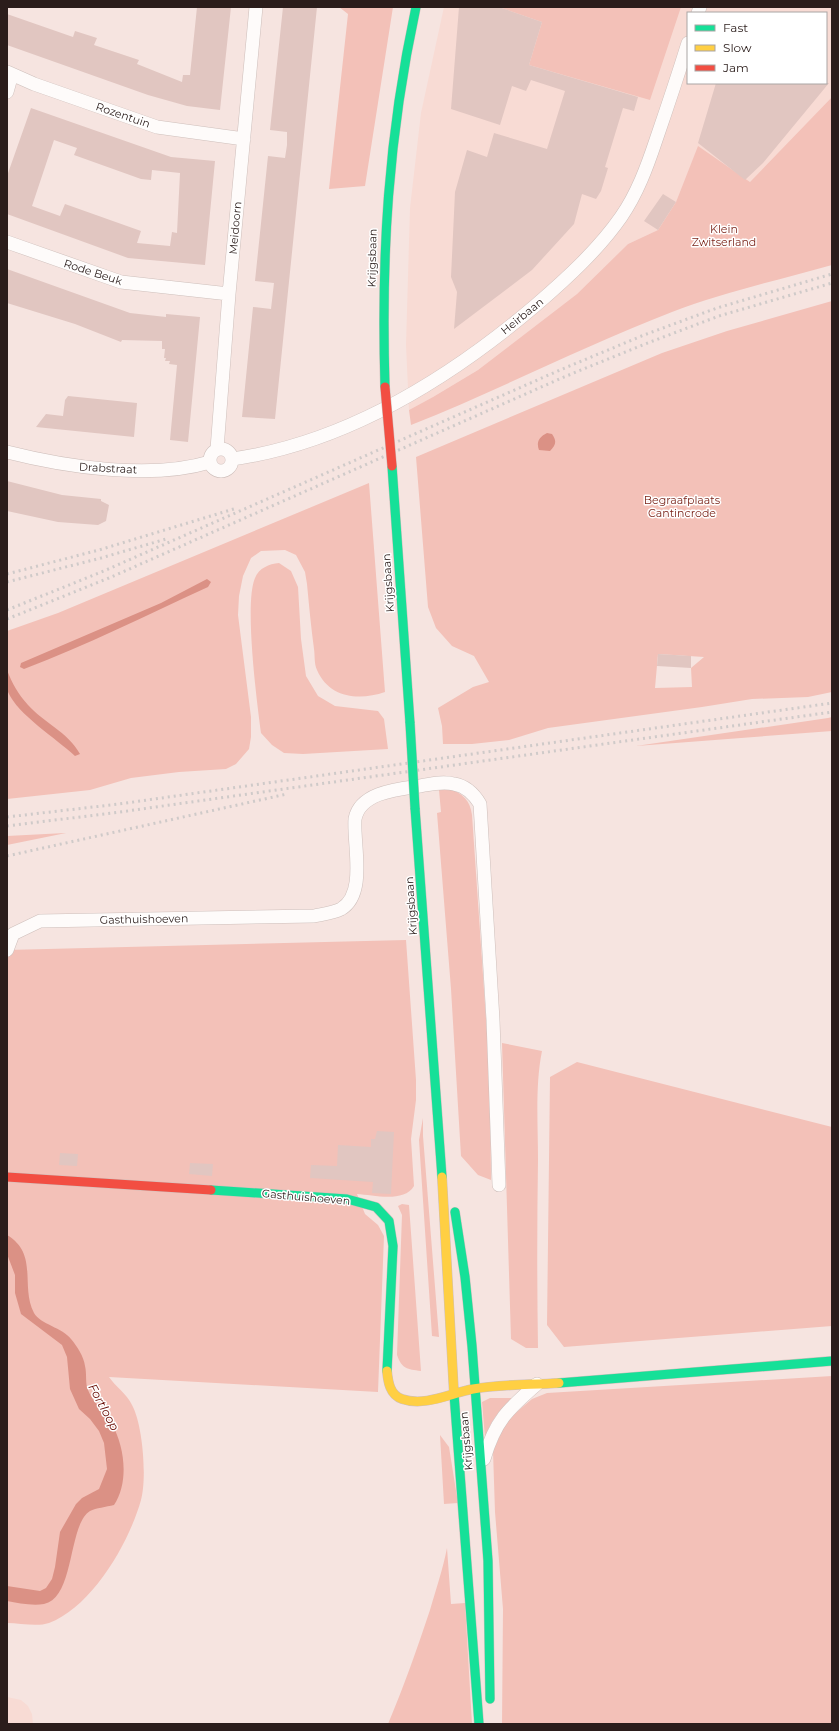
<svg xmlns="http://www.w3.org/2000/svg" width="839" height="1731" font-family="Montserrat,sans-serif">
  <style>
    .built { fill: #f8dbd4; fill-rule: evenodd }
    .green { fill: #f3c1b8; fill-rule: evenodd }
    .water { fill: #db9185 }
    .building { fill: #e1c6c1; fill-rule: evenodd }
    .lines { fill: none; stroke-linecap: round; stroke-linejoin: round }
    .street-casing { stroke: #cebfbb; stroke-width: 14 }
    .fast-casing { stroke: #cebfbb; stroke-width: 10 }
    .slow-casing { stroke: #cebfbb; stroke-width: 10 }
    .jam-casing { stroke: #cebfbb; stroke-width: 10 }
    .street { stroke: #fefbfa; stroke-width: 13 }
    .fast { stroke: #16e098; stroke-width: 9 }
    .slow { stroke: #ffcf43; stroke-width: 9 }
    .jam { stroke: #f24e42; stroke-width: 9 }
    .rail { stroke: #cfcac9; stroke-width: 3; stroke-dasharray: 2 4; stroke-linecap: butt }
    .fast-bridge-casing { stroke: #cebfbb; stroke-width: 10; stroke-linecap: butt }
    .jam-bridge-casing { stroke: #cebfbb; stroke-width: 10; stroke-linecap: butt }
    .fast-bridge { stroke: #16e098; stroke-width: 9 }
    .jam-bridge { stroke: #f24e42; stroke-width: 9 }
    .labels { text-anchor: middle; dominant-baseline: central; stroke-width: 3; stroke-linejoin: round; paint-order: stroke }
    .street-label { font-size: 11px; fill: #2b1d1b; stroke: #fff }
    .park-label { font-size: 11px; fill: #781f14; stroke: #fff }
    .water-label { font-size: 12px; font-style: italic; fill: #660902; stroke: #fff }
  </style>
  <rect width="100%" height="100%" fill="#f6e4e0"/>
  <path class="built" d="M 444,7 L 832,7 L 832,97 L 750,182 L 698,147 L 676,202 L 658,230 L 628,244 L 577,294 L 478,370 L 433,397 L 409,410 L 406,345 L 410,208 L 421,113 ZM 688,13 L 826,13 L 826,83 L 688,83 Z
    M 7,1697 L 21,1700 L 28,1706 L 32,1714 L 33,1724 L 7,1724 Z"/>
  <path class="green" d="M 339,7 L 393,7 L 365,186 L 329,189 L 348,14 Z
    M 499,7 L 681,7 L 650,100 L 529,65 L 542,22 Z
    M 832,97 L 832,265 C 779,280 724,292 672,312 C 584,346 499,390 411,425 L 409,410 L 433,397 L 478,370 L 577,294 L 628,244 L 658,230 L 676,202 L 698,146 L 750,182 Z
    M 832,301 L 832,692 L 808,697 L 752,699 L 702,707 L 548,728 L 509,740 L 472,744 L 443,744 L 442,726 L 438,708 L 473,687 L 489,682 L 474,656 L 452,646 L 436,628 L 428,607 L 416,457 L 662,353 L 727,331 ZM 658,654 L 704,657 L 691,668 L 692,687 L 655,688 Z
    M 369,483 L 385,692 C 359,701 329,698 317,670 C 314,664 315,655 314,649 C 311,627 309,605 307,584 L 305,572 L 296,555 L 285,550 L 261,551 L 251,558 L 243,576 L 239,596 L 238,615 L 251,717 L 251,737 L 249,749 L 236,764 L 226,769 L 179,772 L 131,778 L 90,790 L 7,799 L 7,631 L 58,613 Z
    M 279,563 L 291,571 L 298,587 L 301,639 L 306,676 L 318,696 L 335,706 L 378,711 L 384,719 L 388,749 L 303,754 L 284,753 L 272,745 L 261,733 C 257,703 244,603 255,578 C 259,568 269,564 279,563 Z
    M 832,717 L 832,731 L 636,746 L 828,718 Z
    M 449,788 C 463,794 470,800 472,815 L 490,1077 L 491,1180 L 478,1175 L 461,1156 L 451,989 L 437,813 L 441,812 L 439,790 Z
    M 65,833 L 66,833 L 7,845 L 7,836 Z
    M 406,940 L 416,1080 L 416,1100 L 411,1139 L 414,1186 C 404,1203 374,1195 357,1194 L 365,1214 L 378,1225 L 384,1236 L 378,1392 L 109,1377 C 115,1386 127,1394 132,1405 C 143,1425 147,1478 141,1500 C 129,1543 92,1607 49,1623 C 37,1627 20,1623 7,1623 L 7,950 Z
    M 502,1043 L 542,1051 C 535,1086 538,1124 538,1160 C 537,1223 537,1285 538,1348 L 526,1348 L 511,1339 Z
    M 577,1062 L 832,1127 L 832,1326 L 564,1347 L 547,1325 L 550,1077 Z
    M 423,1118 L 423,1136 L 439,1337 L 432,1336 L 419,1140 Z
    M 402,1204 L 409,1205 L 421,1371 C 407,1369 402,1369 397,1355 L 402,1215 L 398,1206 Z
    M 832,1376 L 832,1724 L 502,1724 L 503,1609 L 495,1512 L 493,1451 L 507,1420 L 532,1399 L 547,1393 Z
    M 490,1398 L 513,1398 C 500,1409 490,1422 485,1438 L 482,1402 Z
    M 440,1435 L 449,1447 L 458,1503 L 444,1504 Z
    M 447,1548 L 451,1604 L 465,1603 L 472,1724 L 388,1724 C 404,1686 417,1649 430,1610 C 436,1589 443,1569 447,1548 Z"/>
  <path class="water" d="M 547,433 L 552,434 C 557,441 556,445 550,451 L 539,450 C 536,442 539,437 547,433 Z
    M 207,579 L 211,582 L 208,587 C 147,615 87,645 24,669 L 20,667 L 21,663 L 161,603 Z
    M 7,670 C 12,683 18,694 28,705 C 43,722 68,732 80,754 L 75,756 C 56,738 18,715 8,692 C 5,686 7,676 7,670 Z
    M 7,1235 C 39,1254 20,1286 34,1313 C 40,1324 63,1328 71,1339 C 77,1346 84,1357 85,1366 C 87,1374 85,1383 88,1390 C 93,1403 105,1412 112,1424 C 125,1448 129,1482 114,1505 C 106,1507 96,1508 90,1511 C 68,1524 75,1598 44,1604 C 32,1606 18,1603 7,1601 L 7,1586 L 40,1591 L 46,1588 L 52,1579 L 55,1567 L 60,1532 L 76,1504 L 82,1498 L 99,1489 L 107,1469 L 104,1443 L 99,1431 L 90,1419 L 79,1409 L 70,1389 L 67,1357 L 62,1345 L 21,1314 L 15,1293 L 15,1275 L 7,1254 Z"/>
  <path class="building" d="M 197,7 L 231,7 L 220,110 L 187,106 L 148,95 L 7,45 L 7,14 L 73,37 L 75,31 L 97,38 L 94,45 L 139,60 L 137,64 L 182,82 L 183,75 L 190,75 Z
    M 283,7 L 317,7 L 275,419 L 242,417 L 253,307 L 271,309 L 274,283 L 255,281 L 268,156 L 285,158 L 287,145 L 287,132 L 270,130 Z
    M 459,7 L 499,7 L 542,22 L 529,65 L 638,97 L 634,111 L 623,108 L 605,167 L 608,168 L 601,191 L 596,199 L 582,194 L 574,224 L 532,270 L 454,329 L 457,292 L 451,277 L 455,192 L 467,150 L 487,157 L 494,133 L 547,149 L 565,91 L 531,80 L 526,91 L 512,86 L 500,125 L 451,109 Z
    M 716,83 L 829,83 L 763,163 L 745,180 L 698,143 Z
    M 31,108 L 171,157 L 215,161 L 205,265 L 128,258 L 7,214 L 7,176 ZM 54,140 L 77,148 L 74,155 L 141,179 L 151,180 L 152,170 L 180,173 L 177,233 L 172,232 L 170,246 L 137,243 L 141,231 L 65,204 L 60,216 L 32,206 Z
    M 663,194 L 676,202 L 658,230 L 644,221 Z
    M 7,269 L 130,313 L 166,317 L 166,314 L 200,317 L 188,442 L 170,440 L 177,365 L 169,364 L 170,361 L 165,361 L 166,358 L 164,358 L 165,349 L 162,349 L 162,341 L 122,340 L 121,342 L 75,324 L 7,303 Z
    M 68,396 L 137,403 L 134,437 L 36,427 L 46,414 L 63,416 L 65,400 Z
    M 7,481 L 62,495 L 101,499 L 101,501 L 109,505 L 106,521 L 98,525 L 58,522 L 7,511 Z
    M 658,654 L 691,656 L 691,668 L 657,666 Z
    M 377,1131 L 394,1132 L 391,1194 L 372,1193 L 373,1182 L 310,1178 L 311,1165 L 337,1166 L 338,1145 L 371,1147 L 371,1139 L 375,1139 Z
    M 60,1153 L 78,1154 L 77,1166 L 59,1165 Z
    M 190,1163 L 213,1164 L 212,1176 L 189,1174 Z"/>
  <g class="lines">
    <defs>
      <path id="street" d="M 698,13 L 700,7
        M 7,72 L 34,84 L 157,127 L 244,139
        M 7,92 L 12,74
        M 7,242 L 121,282 L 229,294
        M 217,449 L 229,294 L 256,7
        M210 460a11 11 0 1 1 22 0a11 11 0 1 1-22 0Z
        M 7,452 C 66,467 151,480 210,462
        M 232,459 C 346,443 450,378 536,305 C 566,279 598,250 621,217 C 637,194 647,167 656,140 C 667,108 678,75 688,43
        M 7,950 L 13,934 L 40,921 L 314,916 C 323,914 333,913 341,909 C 367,894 353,844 355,819 C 360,792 399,789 420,786 C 431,784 443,781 454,784 C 466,786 474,794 480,804 L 493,1020 L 499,1185
        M 484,1459 C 495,1421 508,1409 537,1384"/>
      <path id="fast" d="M 385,387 C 381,255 388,137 416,7
        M 392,466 L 410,723
        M 415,808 L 442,1177
        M 211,1190 L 347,1199 L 376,1207 L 389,1221 L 393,1246 L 387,1371
        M 455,1212 L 465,1277 L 472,1346 L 488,1561 L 490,1699
        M 559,1383 L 832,1361
        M 454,1394 L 479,1724"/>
      <path id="slow" d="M 442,1177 L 454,1394
        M 387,1371 C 388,1382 390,1395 402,1399 C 425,1407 451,1393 473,1389 C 501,1384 531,1385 559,1383"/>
      <path id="jam" d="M 7,1177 L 211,1190"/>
    </defs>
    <use href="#street" class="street-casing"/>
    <use href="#fast" class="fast-casing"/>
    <use href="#slow" class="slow-casing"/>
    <use href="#jam" class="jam-casing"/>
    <use href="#street" class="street"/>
    <use href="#fast" class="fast"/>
    <use href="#slow" class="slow"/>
    <use href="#jam" class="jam"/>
    <path class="rail" d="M 7,574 L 99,550 L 237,508
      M 7,582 L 101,558 L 166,539
      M 7,610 L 106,570 L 560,370 L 644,335 L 717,308 L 832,274
      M 7,619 L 109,578 L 564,377 L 645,344 L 719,316 L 832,283
      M 7,817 L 119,804 L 832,703
      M 7,826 L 120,812 L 832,712
      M 7,856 L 287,794"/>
    <defs>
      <path id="fast-bridge" d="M 410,723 L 415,808"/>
      <path id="jam-bridge" d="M 385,387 L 392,466"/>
    </defs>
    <use href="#fast-bridge" class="fast-bridge-casing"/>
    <use href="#jam-bridge" class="jam-bridge-casing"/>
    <use href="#fast-bridge" class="fast-bridge"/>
    <use href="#jam-bridge" class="jam-bridge"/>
  </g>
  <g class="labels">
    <g class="street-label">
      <text transform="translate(123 115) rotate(19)">Rozentuin</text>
      <text transform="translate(235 228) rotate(-85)">Meidoorn</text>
      <text transform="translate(372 258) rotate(-89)">Krijgsbaan</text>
      <text transform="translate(93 272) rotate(18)">Rode Beuk</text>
      <text transform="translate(522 316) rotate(-39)">Heirbaan</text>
      <text transform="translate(108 468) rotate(3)">Drabstraat</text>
      <text transform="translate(388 583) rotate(-94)">Krijgsbaan</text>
      <text transform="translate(411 906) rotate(-94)">Krijgsbaan</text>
      <text transform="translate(144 919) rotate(-1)">Gasthuishoeven</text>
      <text transform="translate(306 1197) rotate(5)">Gasthuishoeven</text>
      <text transform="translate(466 1441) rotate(-95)">Krijgsbaan</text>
    </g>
    <g class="park-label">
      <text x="724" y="229">Klein<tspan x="724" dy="13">Zwitserland</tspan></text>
      <text x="682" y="500">Begraafplaats<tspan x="682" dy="13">Cantincrode</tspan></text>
    </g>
    <g class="water-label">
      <text transform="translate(104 1407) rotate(62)">Fortloop</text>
    </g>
  </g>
  <rect width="839" height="1731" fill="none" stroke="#2b1d1b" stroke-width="16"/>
  <rect x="687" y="12" width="140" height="72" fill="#ffffff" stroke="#aaa5a4"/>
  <rect x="695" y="25" width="20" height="6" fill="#16e098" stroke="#aaa5a4"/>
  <text x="723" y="32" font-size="12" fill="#2b1d1b">Fast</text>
  <rect x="695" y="45" width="20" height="6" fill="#ffcf43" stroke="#aaa5a4"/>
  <text x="723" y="52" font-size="12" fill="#2b1d1b">Slow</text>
  <rect x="695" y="65" width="20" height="6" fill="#f24e42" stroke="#aaa5a4"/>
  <text x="723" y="72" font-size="12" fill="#2b1d1b">Jam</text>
</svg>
